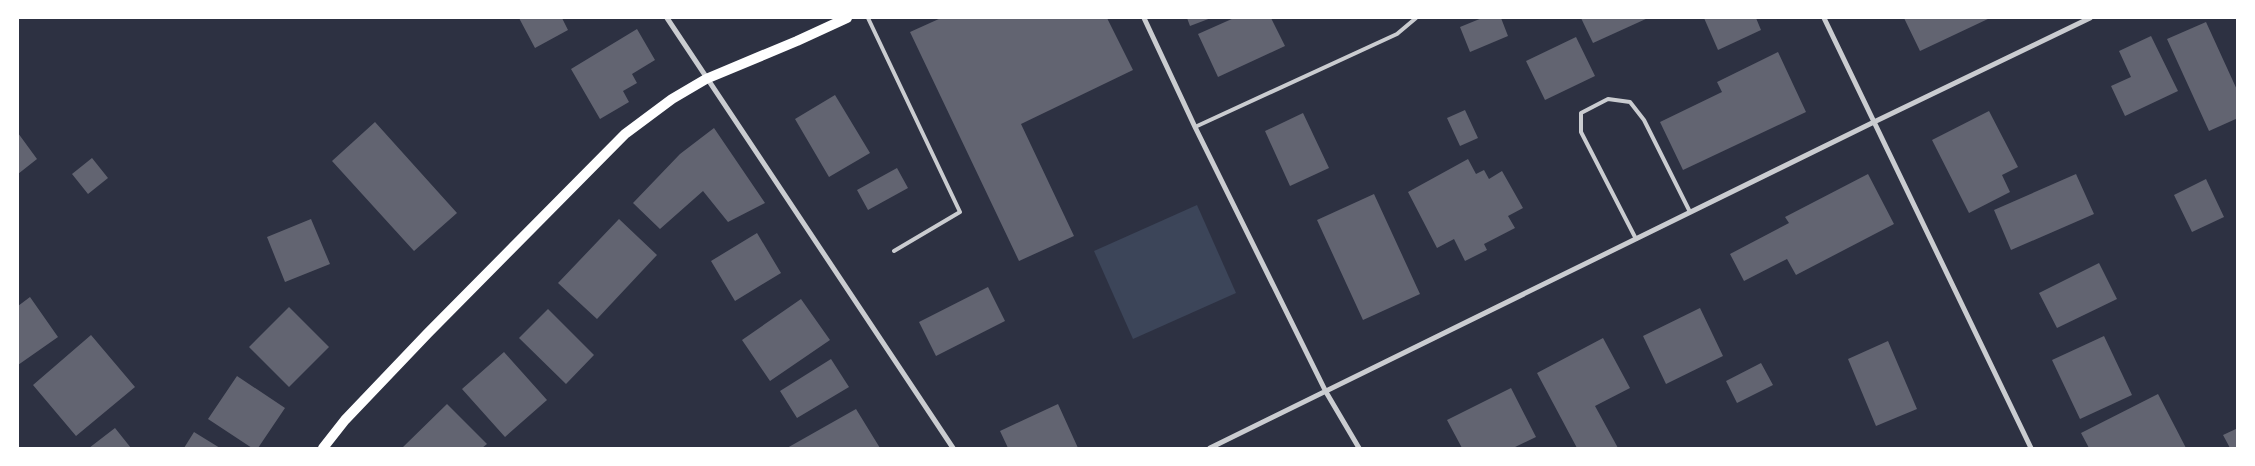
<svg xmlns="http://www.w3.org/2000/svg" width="2255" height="466" font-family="'DejaVu Sans',sans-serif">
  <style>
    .green { fill: #3c4559 }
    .building { fill: #626471 }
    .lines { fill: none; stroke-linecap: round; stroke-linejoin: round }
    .service { stroke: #caccd0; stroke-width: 4 }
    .minor { stroke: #caccd0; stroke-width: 5 }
    .secondary { stroke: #fff; stroke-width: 10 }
  </style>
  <rect width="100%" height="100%" fill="#2d3142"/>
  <path class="green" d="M 1197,205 L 1236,293 L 1133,339 L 1094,251 Z"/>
  <path class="building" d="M 519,18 L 562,18 L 568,30 L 535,48 Z
    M 941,18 L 1107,18 L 1133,70 L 1021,124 L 1074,236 L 1019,261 L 910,32 Z
    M 1187,18 L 1211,18 L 1190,26 Z
    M 1234,18 L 1271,18 L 1285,46 L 1218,77 L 1198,34 Z
    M 1482,18 L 1501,18 L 1508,36 L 1470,52 L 1460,27 Z
    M 1581,18 L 1648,18 L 1593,43 Z
    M 1704,18 L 1756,18 L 1761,30 L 1718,50 Z
    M 1904,18 L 1990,18 L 1920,51 Z
    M 2206,22 L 2238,92 L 2238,118 L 2209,131 L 2167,39 Z
    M 637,29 L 655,60 L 632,74 L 637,83 L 623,91 L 629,102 L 600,119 L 571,69 Z
    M 2151,36 L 2178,91 L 2125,116 L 2111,86 L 2131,77 L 2119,51 Z
    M 1576,37 L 1595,76 L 1545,100 L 1526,61 Z
    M 1778,52 L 1806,112 L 1683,170 L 1660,122 L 1722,92 L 1717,82 Z
    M 835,95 L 870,153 L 829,177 L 795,119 Z
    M 1465,110 L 1478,138 L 1460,146 L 1447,118 Z
    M 1989,111 L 2018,167 L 2002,175 L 2010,192 L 1969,213 L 1932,140 Z
    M 1303,113 L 1329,168 L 1290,186 L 1265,131 Z
    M 375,122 L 457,213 L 414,251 L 332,161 Z
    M 714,128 L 765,203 L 728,222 L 703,191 L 660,229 L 633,203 L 680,154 Z
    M 18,133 L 37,159 L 18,174 Z
    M 92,158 L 108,178 L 88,194 L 72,174 Z
    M 1468,159 L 1476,174 L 1484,170 L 1489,179 L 1502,171 L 1523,208 L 1508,216 L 1515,228 L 1484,244 L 1487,250 L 1465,261 L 1454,239 L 1437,248 L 1408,192 Z
    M 897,168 L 908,188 L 868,210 L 857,190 Z
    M 1868,174 L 1894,224 L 1796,275 L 1787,259 L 1744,281 L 1730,254 L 1789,223 L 1785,217 Z
    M 2076,174 L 2094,214 L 2011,250 L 1994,210 Z
    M 2206,179 L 2224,217 L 2192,232 L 2174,195 Z
    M 1374,194 L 1420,294 L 1363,320 L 1317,220 Z
    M 311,219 L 330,264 L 285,282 L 267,237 Z
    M 619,219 L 657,255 L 597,319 L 558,283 Z
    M 757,233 L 781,273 L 735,301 L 711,261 Z
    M 2099,263 L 2117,299 L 2057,328 L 2039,293 Z
    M 988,287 L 1005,321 L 936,356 L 919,322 Z
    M 30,297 L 58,337 L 18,365 L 18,306 Z
    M 801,299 L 830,340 L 770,381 L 742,340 Z
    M 289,307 L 329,347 L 289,387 L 249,347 Z
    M 1700,308 L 1723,356 L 1666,384 L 1643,336 Z
    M 548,309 L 594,355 L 566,384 L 519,338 Z
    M 91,335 L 135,387 L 76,436 L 33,385 Z
    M 2104,336 L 2132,395 L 2080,419 L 2052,360 Z
    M 1603,338 L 1630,388 L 1595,406 L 1618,448 L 1577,448 L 1537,373 Z
    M 1888,341 L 1917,409 L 1876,426 L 1848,359 Z
    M 504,352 L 547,400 L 505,437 L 462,389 Z
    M 831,359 L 849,387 L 797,418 L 780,391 Z
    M 1761,363 L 1773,385 L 1737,403 L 1726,381 Z
    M 237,376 L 285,408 L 258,448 L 252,448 L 208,419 Z
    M 1511,388 L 1536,437 L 1513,448 L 1462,448 L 1447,420 Z
    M 2158,394 L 2186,448 L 2089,448 L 2081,433 Z
    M 447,404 L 487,444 L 482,448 L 402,448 Z
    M 1058,404 L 1078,448 L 1008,448 L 1000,431 Z
    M 856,409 L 880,448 L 787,448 Z
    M 115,428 L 131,448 L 89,448 Z
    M 2238,428 L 2238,448 L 2230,448 L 2223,435 Z
    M 194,432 L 220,448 L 184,448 Z"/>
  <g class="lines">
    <path class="service" d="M 868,18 L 960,212 L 894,251
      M 1195,127 L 1397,34 L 1416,18
      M 1636,239 L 1581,132 L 1581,113 L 1608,99 L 1630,102 L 1644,120 L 1690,212"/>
    <path class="minor" d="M 667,18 L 953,448
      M 1144,18 L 1195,127 L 1326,392 L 1359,448
      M 1824,18 L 2031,448
      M 1210,448 L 1874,122 L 2090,18"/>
    <path class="secondary" d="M 323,448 L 345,420 L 428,333 L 625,134 L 672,99 L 706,79 L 797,41 L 847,18"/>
  </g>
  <rect width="2255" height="466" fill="none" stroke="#ffffff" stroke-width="38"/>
</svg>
